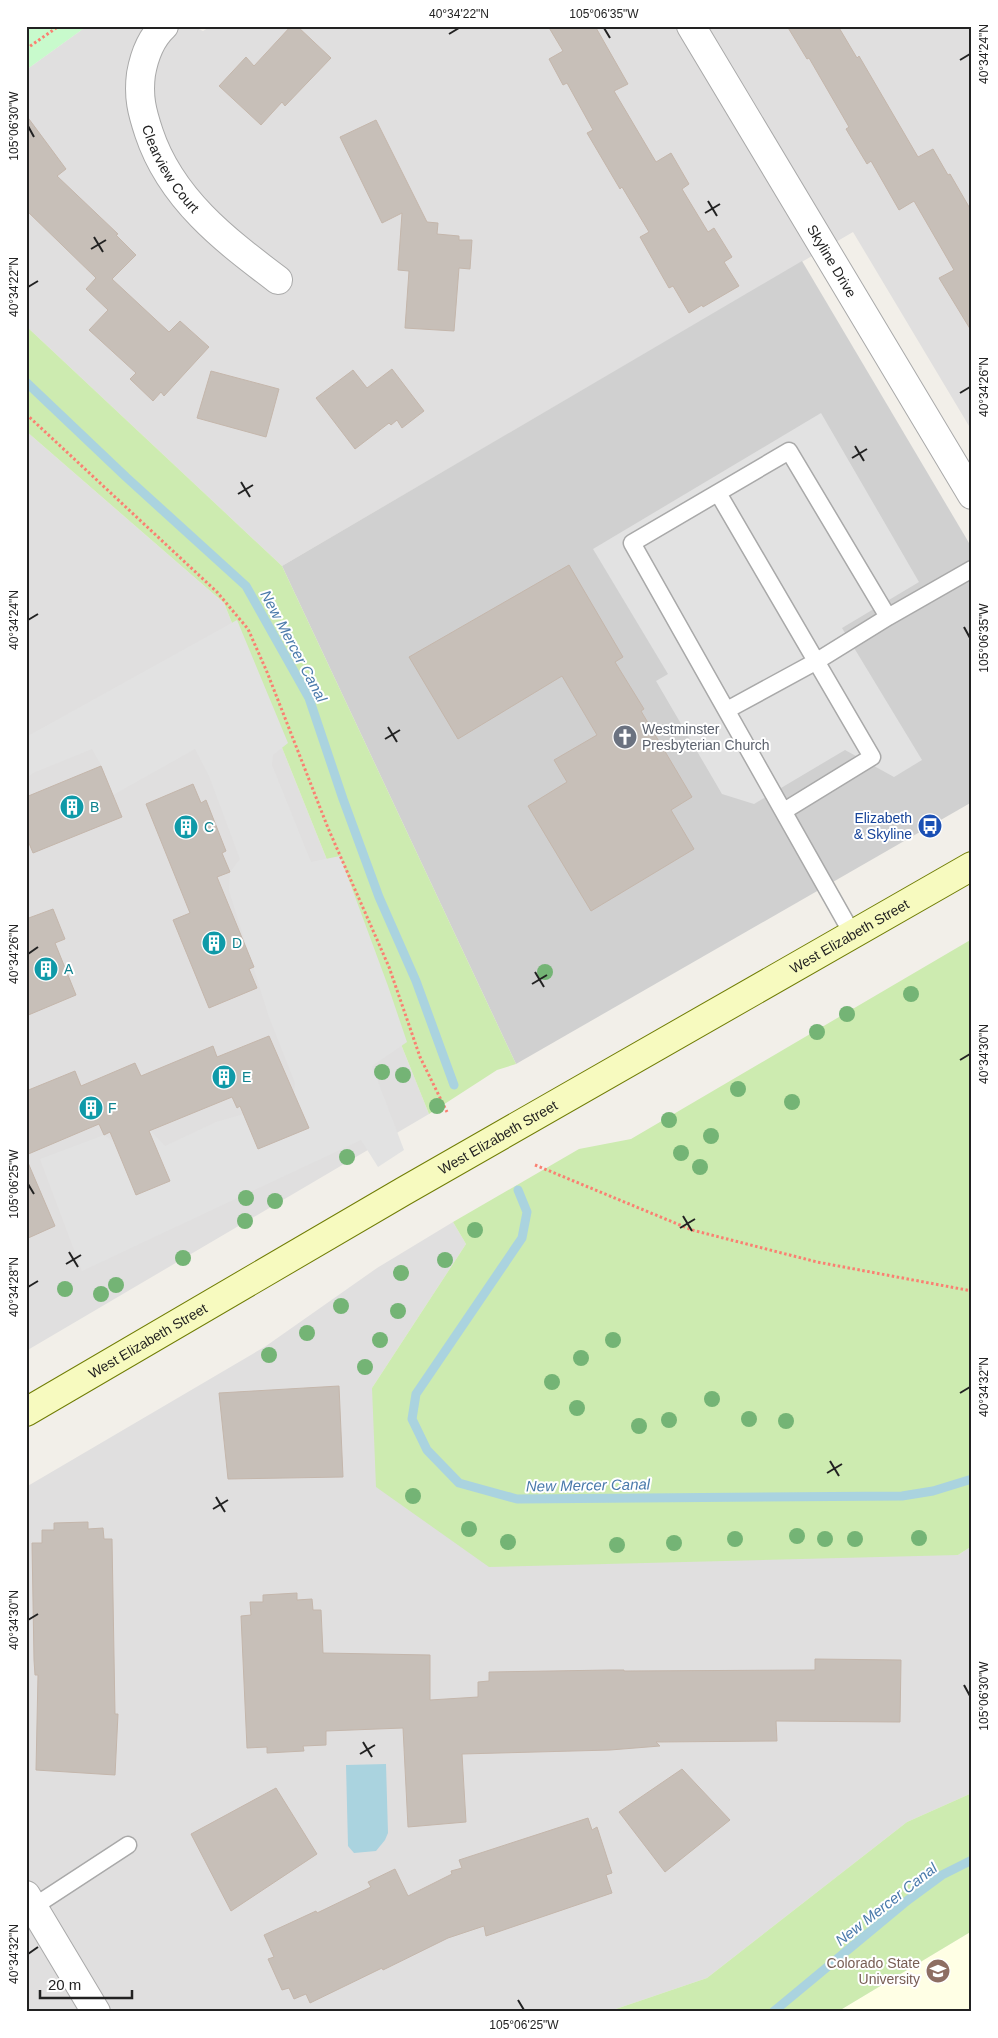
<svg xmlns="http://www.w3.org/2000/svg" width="998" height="2038" font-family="Helvetica,sans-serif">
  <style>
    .residential { fill: #e0dfdf }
    .education { fill: #ffffe5 }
    .religious { fill: #d0d0d0 }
    .grass { fill: #cdebb0 }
    .park { fill: #c8facc }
    .parking { fill: #e2e2e2 }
    .water { fill: #aad3df }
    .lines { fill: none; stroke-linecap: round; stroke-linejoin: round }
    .stream { stroke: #aad3df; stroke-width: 9 }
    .building { fill: #c7bfb8; stroke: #c4b6ab }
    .lane-casing { stroke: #a9a9a9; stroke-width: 19 }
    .street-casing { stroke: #a9a9a9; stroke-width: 30 }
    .secondary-casing { stroke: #707d05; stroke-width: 30 }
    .path { stroke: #fa8072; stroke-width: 3; stroke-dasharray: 2.5 2.5; stroke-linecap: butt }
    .lane { stroke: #fff; stroke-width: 16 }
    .street { stroke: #fff; stroke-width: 28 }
    .secondary { stroke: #f7fabf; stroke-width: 28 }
    .tree { fill: #74b475 }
    .ticks { fill: none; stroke: #222; stroke-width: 2 }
    .labels { text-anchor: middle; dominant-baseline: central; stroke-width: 4; stroke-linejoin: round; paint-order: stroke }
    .street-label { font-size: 14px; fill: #222; stroke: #fff }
    .worship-label { font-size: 14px; fill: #5b616d; stroke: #fff; text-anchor: start }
    .culture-label { font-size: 14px; fill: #0d838f; stroke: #fff; text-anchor: start }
    .transit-label { font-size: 14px; fill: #164399; stroke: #fff; text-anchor: end }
    .education-label { font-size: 14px; fill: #785e54; stroke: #fff; text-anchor: end }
    .water-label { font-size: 15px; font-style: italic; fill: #4a7aab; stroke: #fff }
    .neatline { fill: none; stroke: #222; stroke-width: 2 }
    .ticks-label { font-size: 12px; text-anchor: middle; fill: #222 }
  </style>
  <rect width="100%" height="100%" fill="#f2efe9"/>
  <path class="residential" d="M 87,26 L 193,26 L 203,31 L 211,26 L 972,26 L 972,431 L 853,232 L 282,566 L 26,326 L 26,70 Z
    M 26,431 L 224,603 L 429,1114 L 26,1351 Z
    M 453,1222 L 466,1244 L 372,1388 L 958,1555 L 972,1546 L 972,1793 L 907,1822 L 707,1978 L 607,2012 L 26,2012 L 26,1487 L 266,1346 L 377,1268 Z"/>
  <path class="education" d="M 972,1931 L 972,2012 L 837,2012 Z"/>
  <path class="religious" d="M 802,261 L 972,548 L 972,802 L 516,1064 L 282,566 Z"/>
  <path class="grass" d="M 26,326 L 282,566 L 516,1064 L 497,1070 L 429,1114 L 224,603 L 26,431 Z
    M 972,939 L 972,1546 L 958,1555 L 489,1567 L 376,1487 L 372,1388 L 466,1244 L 453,1222 L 579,1149 L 631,1139 Z
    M 972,1793 L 972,1931 L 837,2012 L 607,2012 L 707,1978 L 907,1822 Z"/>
  <path class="park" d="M 26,26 L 87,26 L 26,70 Z"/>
  <path class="parking" d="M 821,413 L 919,582 L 842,628 L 922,760 L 894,777 L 845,750 L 754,804 L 722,794 L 656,681 L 668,674 L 593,549 Z
    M 237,620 L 288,743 L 273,755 L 272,765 L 311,862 L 340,856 L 388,986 L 407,1042 L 372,1066 L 404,1150 L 378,1167 L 361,1140 L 82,1271 L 40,1159 L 104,1135 L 114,1142 L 148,1128 L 165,1146 L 216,1122 L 244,1114 L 294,1093 L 295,1083 L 269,1017 L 229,891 L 230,872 L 240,859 L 209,776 L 195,749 L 113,795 L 102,767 L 92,749 L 33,773 L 26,779 L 26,737 Z"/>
  <path class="water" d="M 386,1764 L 388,1833 L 385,1840 L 376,1851 L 354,1853 L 348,1846 L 346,1765 Z"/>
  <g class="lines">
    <path class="stream" d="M 26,382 L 126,477 L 246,586 L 309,698 L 343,799 L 379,897 L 416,981 L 454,1085
      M 518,1190 L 527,1212 L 522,1238 L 416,1394 L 412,1419 L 427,1450 L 459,1483 L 517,1499 L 902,1496 L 933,1491 L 972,1479
      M 773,2012 L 908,1900 L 942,1875 L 972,1860"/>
  </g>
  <path class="building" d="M 291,26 L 297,26 L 331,58 L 285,106 L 282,102 L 261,125 L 219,86 L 246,57 L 254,66 Z
    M 548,26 L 595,26 L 628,84 L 614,91 L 656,162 L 671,153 L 689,184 L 682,189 L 708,232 L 714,228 L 732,257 L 724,262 L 739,286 L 703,307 L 702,305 L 689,313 L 673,286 L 669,288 L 640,237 L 649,232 L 622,187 L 620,189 L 587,133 L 593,130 L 567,83 L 563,85 L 549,59 L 563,51 Z
    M 787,26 L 838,26 L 857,58 L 859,56 L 918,157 L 933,149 L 948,175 L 950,174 L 972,212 L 972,332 L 939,278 L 954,270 L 914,201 L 899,210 L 871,161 L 867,164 L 846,129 L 849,127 L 809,58 L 807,59 Z
    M 26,115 L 66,169 L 57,176 L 118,234 L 116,235 L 136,255 L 112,279 L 169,332 L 180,321 L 209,347 L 164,396 L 161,392 L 153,401 L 130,379 L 136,373 L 89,330 L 108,310 L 86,289 L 96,278 L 26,210 Z
    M 376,120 L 427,222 L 438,223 L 437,234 L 459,236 L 459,240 L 472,240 L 470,269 L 459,268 L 454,331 L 405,328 L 409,271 L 398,270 L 402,213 L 382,223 L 340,137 Z
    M 392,369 L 424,411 L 402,428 L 397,420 L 391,425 L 389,423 L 355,449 L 316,398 L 353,370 L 367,388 Z
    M 211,371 L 279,389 L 266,437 L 197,418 Z
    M 569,565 L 623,657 L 615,662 L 644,709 L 641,711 L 692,797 L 671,810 L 694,849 L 591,911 L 528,806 L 567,782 L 554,760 L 597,735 L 562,676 L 458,739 L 409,657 Z
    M 101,766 L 122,817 L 33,853 L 26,836 L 26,797 Z
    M 193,784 L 201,803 L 206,800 L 226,851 L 222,853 L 230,872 L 217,877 L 254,967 L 249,969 L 257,988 L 209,1008 L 173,920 L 190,913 L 146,804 Z
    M 53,909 L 65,939 L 55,943 L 76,995 L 26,1016 L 26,919 Z
    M 269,1036 L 309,1128 L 258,1149 L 240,1106 L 237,1108 L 232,1097 L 149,1131 L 170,1181 L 136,1195 L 110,1132 L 104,1135 L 99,1124 L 26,1155 L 26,1091 L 75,1071 L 81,1086 L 135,1063 L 141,1076 L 213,1046 L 217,1057 Z
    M 26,1158 L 55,1226 L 26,1239 Z
    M 339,1386 L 343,1477 L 228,1479 L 219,1393 Z
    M 88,1522 L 88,1529 L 103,1528 L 104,1539 L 112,1539 L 115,1714 L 118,1714 L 115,1775 L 36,1770 L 38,1675 L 35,1675 L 34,1660 L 32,1543 L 42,1543 L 42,1530 L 54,1530 L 54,1523 Z
    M 297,1593 L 297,1600 L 312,1599 L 313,1610 L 321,1610 L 323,1653 L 430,1655 L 430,1700 L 478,1697 L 478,1682 L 489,1681 L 489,1672 L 611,1670 L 624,1670 L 624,1671 L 815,1670 L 815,1659 L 901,1660 L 900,1722 L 776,1721 L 777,1741 L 656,1742 L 660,1746 L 610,1750 L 462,1754 L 466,1822 L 408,1827 L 403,1728 L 326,1731 L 326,1745 L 303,1746 L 304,1751 L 267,1753 L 267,1747 L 247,1748 L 241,1616 L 251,1615 L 250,1602 L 263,1602 L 263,1595 Z
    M 682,1769 L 730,1820 L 665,1872 L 619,1812 Z
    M 276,1788 L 317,1854 L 231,1911 L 191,1834 Z
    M 588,1818 L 592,1830 L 597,1827 L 612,1873 L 606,1875 L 612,1893 L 486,1936 L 484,1926 L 448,1938 L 383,1970 L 382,1968 L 310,2003 L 306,1994 L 294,1999 L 289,1988 L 282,1990 L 268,1959 L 274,1957 L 264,1935 L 316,1911 L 317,1913 L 371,1887 L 368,1882 L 395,1869 L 408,1896 L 452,1874 L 451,1871 L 462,1868 L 459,1860 Z"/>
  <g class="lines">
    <defs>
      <path id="lane" d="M 718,493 L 872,757 L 784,811
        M 727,710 L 817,661 L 888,617
        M 853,935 L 632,543 L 789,451 L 888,617 L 972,569
        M 27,1911 L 128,1845"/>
      <g id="street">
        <path id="s1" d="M 164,26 C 150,39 144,57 141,74 C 138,97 142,112 149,133 C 171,199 225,240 278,280"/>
        <path id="s2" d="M 691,26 L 972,495"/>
        <path d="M 26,1895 L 96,2012"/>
      </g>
      <g id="secondary">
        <path id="s3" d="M 26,1412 L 404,1191 L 972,866"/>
      </g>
    </defs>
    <use href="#lane" class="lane-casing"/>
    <use href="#street" class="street-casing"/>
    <use href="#secondary" class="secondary-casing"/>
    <path class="path" d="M 26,49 L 59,26
      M 26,414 L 217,592 L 248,629 L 267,672 L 328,828 L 389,967 L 420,1057 L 447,1112
      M 535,1165 L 692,1230 L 817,1262 L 972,1291"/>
    <use href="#lane" class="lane"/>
    <use href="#street" class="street"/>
    <use href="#secondary" class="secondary"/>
  </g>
  <g class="tree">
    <circle cx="545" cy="972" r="8"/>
    <circle cx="911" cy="994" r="8"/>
    <circle cx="847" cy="1014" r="8"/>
    <circle cx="817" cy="1032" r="8"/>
    <circle cx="382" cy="1072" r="8"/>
    <circle cx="403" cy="1075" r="8"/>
    <circle cx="738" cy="1089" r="8"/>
    <circle cx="792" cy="1102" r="8"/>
    <circle cx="437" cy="1106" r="8"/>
    <circle cx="669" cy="1120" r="8"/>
    <circle cx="711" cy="1136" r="8"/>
    <circle cx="681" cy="1153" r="8"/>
    <circle cx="347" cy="1157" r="8"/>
    <circle cx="700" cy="1167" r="8"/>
    <circle cx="246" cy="1198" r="8"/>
    <circle cx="275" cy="1201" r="8"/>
    <circle cx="245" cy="1221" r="8"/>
    <circle cx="475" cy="1230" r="8"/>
    <circle cx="183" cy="1258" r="8"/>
    <circle cx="445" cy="1260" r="8"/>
    <circle cx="401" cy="1273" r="8"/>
    <circle cx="116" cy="1285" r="8"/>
    <circle cx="65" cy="1289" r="8"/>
    <circle cx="101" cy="1294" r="8"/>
    <circle cx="341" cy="1306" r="8"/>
    <circle cx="398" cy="1311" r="8"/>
    <circle cx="307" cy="1333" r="8"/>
    <circle cx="380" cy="1340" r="8"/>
    <circle cx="613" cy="1340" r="8"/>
    <circle cx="269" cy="1355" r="8"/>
    <circle cx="581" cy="1358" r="8"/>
    <circle cx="365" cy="1367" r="8"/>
    <circle cx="552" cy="1382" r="8"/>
    <circle cx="712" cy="1399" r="8"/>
    <circle cx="577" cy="1408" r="8"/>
    <circle cx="749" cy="1419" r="8"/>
    <circle cx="669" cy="1420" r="8"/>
    <circle cx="786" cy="1421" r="8"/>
    <circle cx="639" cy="1426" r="8"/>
    <circle cx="413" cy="1496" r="8"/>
    <circle cx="469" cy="1529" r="8"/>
    <circle cx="797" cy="1536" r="8"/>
    <circle cx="919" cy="1538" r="8"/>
    <circle cx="735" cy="1539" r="8"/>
    <circle cx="825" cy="1539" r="8"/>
    <circle cx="855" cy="1539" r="8"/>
    <circle cx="508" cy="1542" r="8"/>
    <circle cx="674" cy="1543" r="8"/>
    <circle cx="617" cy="1545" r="8"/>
  </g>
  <path class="ticks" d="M 604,28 L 610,38M 449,34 L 459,28M 960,60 L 970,54M 28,126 L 34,137M 708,201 L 717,216M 705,213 L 720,204M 94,237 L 103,252M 91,249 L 106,240M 28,287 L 38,281M 960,393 L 970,387M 855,446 L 864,461M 852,458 L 867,449M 241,482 L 250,497M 238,494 L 253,485M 28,620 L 38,614M 964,627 L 970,638M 388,727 L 397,742M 385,739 L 400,730M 28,954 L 38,947M 535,972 L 544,987M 532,984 L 547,975M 960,1060 L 970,1054M 28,1184 L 34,1194M 683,1216 L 692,1231M 680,1228 L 695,1219M 69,1252 L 78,1267M 66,1264 L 81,1255M 28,1287 L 38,1281M 960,1393 L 970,1387M 830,1461 L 839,1476M 827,1473 L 842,1464M 216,1497 L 225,1512M 213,1509 L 228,1500M 28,1620 L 38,1614M 964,1685 L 970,1696M 363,1742 L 372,1757M 360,1754 L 375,1745M 28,1954 L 38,1947M 518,2000 L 524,2010"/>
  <defs>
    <symbol id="church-disc" viewBox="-11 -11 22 22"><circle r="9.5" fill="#6b7280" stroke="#fff"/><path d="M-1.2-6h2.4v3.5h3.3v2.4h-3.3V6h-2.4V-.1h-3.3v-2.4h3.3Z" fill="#fff"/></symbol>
    <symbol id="building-disc" viewBox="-11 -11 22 22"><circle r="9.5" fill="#0f9aa8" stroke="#fff"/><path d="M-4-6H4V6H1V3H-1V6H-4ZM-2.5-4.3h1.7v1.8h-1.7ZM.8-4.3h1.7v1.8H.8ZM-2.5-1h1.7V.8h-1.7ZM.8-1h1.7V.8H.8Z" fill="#fff"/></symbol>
    <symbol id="bus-disc" viewBox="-11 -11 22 22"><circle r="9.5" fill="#1a4fb4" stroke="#fff"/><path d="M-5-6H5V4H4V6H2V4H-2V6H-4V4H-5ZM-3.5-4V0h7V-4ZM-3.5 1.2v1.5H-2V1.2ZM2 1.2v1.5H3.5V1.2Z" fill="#fff"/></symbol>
    <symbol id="university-disc" viewBox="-11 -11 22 22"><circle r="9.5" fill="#8d6e63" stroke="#fff"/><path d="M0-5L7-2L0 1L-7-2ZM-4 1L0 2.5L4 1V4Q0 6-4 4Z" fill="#fff"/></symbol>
  </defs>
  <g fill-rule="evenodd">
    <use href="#church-disc" x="611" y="723" width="28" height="28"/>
    <use href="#building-disc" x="58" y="793" width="28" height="28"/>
    <use href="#bus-disc" x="916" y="812" width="28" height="28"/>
    <use href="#building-disc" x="172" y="813" width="28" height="28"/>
    <use href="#building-disc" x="200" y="929" width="28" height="28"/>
    <use href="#building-disc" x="32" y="955" width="28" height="28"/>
    <use href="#building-disc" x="210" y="1063" width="28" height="28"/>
    <use href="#building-disc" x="77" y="1094" width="28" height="28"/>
    <use href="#university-disc" x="924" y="1957" width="28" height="28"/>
  </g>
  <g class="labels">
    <g class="street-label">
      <text stroke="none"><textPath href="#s1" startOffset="156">Clearview Court</textPath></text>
      <text stroke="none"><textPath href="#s2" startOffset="274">Skyline Drive</textPath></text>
      <text stroke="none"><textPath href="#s3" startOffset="951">West Elizabeth Street</textPath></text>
      <text stroke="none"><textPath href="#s3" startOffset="546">West Elizabeth Street</textPath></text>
      <text stroke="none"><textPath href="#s3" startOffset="141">West Elizabeth Street</textPath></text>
    </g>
    <g class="worship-label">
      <text x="642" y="729">Westminster<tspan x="642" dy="16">Presbyterian Church</tspan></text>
    </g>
    <g class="culture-label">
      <text x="90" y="807">B</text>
      <text x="204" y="827">C</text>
      <text x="232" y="943">D</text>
      <text x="64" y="969">A</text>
      <text x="242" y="1077">E</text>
      <text x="108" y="1108">F</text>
    </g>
    <g class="transit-label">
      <text x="912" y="818">Elizabeth<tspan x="912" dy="16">&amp; Skyline</tspan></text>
    </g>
    <g class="education-label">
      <text x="920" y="1963">Colorado State<tspan x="920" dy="16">University</tspan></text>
    </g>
    <g class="water-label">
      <text transform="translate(294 646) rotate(62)">New Mercer Canal</text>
      <text transform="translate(588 1485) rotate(-1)">New Mercer Canal</text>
      <text transform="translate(886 1904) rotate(-38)">New Mercer Canal</text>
    </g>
  </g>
  <rect width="998" height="2038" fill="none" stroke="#ffffff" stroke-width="55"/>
  <path d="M40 1990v8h92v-8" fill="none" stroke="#222222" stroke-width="2.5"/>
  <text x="48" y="1990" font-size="15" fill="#222222" stroke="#ffffff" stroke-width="4" paint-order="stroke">20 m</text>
  <rect x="28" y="28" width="942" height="1982" class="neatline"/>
  <g class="ticks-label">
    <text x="459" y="18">40°34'22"N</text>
    <text x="604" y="18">105°06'35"W</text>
    <text transform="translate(984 54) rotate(-90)" y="4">40°34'24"N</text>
    <text transform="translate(14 126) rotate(-90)" y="4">105°06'30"W</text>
    <text transform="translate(14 287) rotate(-90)" y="4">40°34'22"N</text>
    <text transform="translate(984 387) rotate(-90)" y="4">40°34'26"N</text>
    <text transform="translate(14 620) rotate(-90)" y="4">40°34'24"N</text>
    <text transform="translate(984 638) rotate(-90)" y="4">105°06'35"W</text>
    <text transform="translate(14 954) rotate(-90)" y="4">40°34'26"N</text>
    <text transform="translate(984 1054) rotate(-90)" y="4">40°34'30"N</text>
    <text transform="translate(14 1184) rotate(-90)" y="4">105°06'25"W</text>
    <text transform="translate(14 1287) rotate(-90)" y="4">40°34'28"N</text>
    <text transform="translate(984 1387) rotate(-90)" y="4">40°34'32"N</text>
    <text transform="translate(14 1620) rotate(-90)" y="4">40°34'30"N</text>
    <text transform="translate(984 1696) rotate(-90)" y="4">105°06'30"W</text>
    <text transform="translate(14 1954) rotate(-90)" y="4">40°34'32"N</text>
    <text x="524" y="2029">105°06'25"W</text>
  </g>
</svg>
